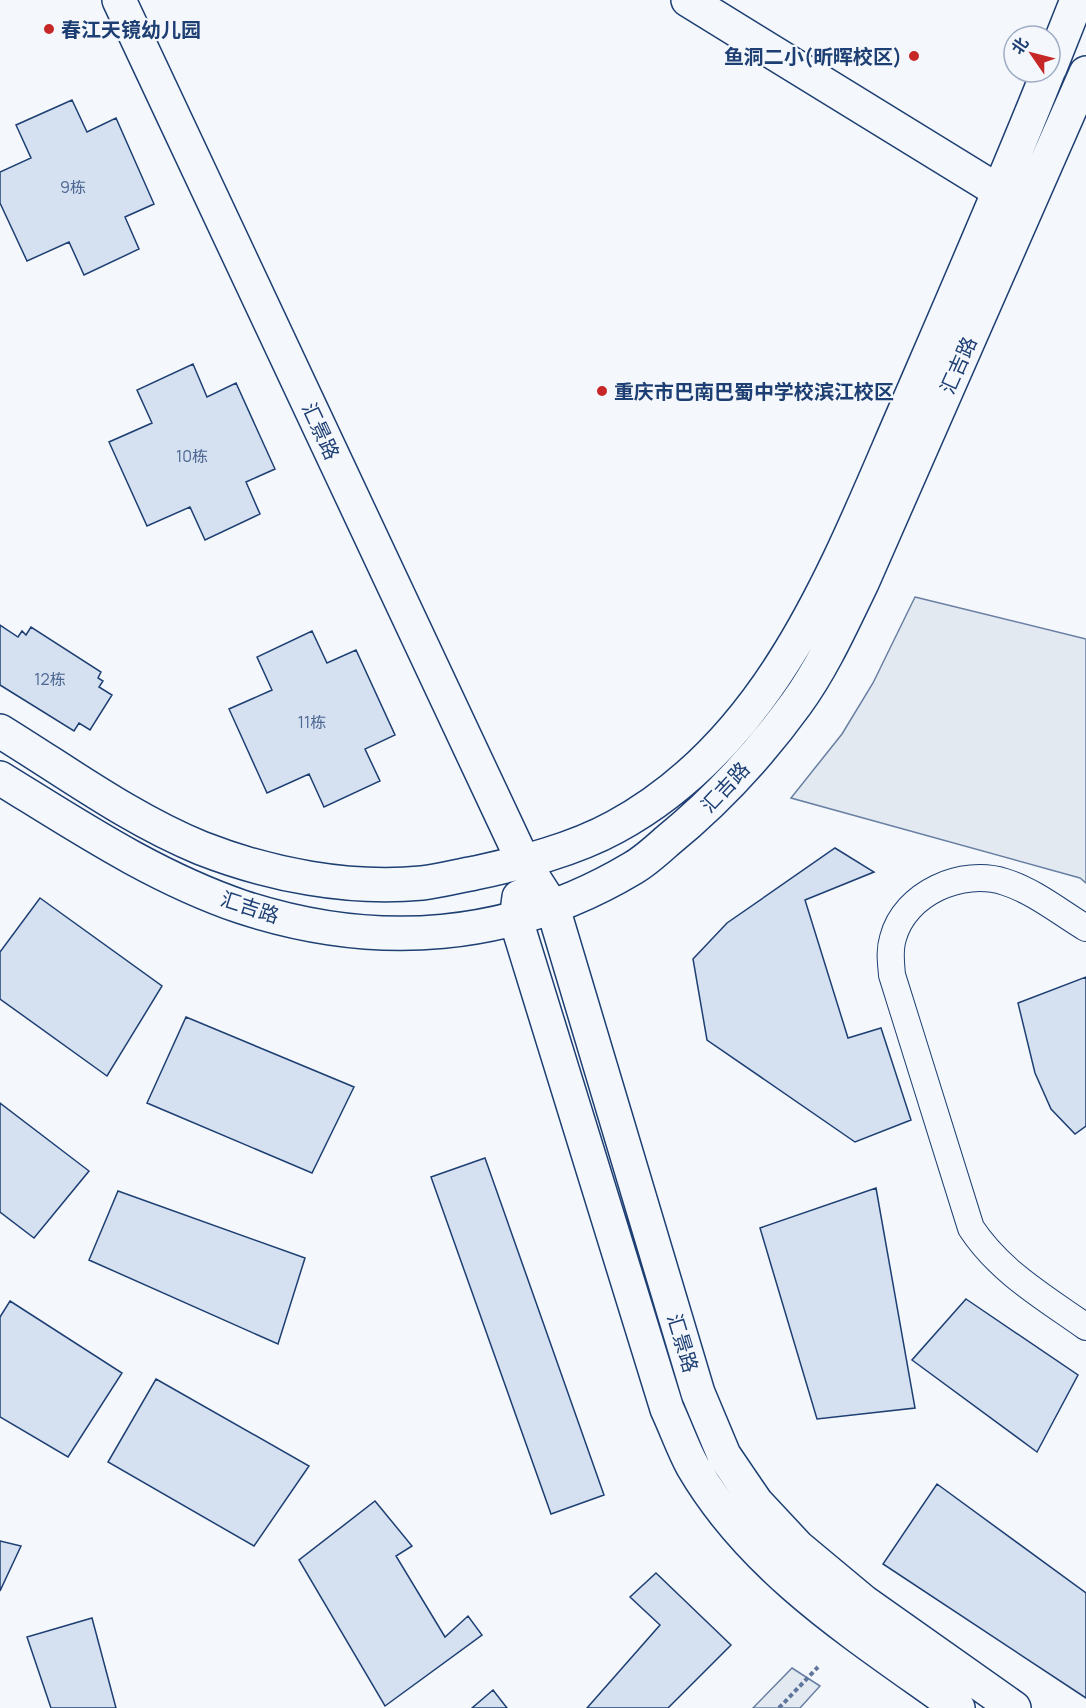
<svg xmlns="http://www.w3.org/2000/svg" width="1086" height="1708" font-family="Manrope,'Noto Sans SC',sans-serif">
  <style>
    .park { fill: #e3e9f0; stroke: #687fa3; stroke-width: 1.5 }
    .building { fill: #d5e0f0; stroke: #1d3f73; stroke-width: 1.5 }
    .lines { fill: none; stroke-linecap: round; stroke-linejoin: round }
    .street-casing { stroke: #1d3f73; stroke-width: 28 }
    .secondary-casing { stroke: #1d3f73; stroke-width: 36 }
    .path { stroke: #5e769c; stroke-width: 4; stroke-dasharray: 4.5 3; stroke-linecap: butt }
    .street { stroke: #f4f7fb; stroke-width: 26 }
    .secondary { stroke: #f4f7fb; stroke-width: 33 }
    .poi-dot { fill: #c62828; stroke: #f4f7fb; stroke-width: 2 }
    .labels { text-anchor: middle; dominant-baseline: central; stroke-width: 4.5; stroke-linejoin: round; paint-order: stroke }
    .number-label { font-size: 16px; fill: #4b6792 }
    .poi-label { font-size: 20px; font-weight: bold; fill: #1d3f73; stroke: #f4f7fb; text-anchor: start }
    .street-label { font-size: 20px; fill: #1d3f73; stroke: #f4f7fb }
  </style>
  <rect width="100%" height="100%" fill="#f4f7fb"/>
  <path class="park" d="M 915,597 L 1086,639 L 1086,883 L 1080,878 L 791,798 L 842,734 L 873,683 Z
    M 792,1668 L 820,1686 L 800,1708 L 753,1708 Z"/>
  <path class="building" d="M 72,100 L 87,132 L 116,118 L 154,204 L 125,217 L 139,249 L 84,275 L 69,242 L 27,261 L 0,203 L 0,172 L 31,158 L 16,125 Z
    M 193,364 L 207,397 L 236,383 L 275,469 L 246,482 L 260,514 L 205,540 L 190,507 L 147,526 L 109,442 L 152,423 L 137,390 Z
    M 0,625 L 18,637 L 22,631 L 26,635 L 31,627 L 101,672 L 98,678 L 103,681 L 99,687 L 112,695 L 90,730 L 79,723 L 74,731 L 0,685 Z
    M 312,631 L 327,663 L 356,650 L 395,735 L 365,749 L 380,781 L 324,807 L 309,774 L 267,793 L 229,709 L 272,690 L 257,657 Z
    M 835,848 L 874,872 L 805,900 L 848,1038 L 881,1028 L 911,1120 L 855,1142 L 707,1040 L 693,959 L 727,923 Z
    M 40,898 L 162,986 L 107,1076 L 0,999 L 0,952 Z
    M 1086,977 L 1086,1126 L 1075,1134 L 1051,1109 L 1035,1073 L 1018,1003 Z
    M 186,1017 L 354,1087 L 312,1173 L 147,1103 Z
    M 0,1103 L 89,1171 L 34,1238 L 0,1212 Z
    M 485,1158 L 604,1495 L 551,1514 L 431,1177 Z
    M 876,1188 L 915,1408 L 817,1419 L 760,1228 Z
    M 118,1191 L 305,1258 L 278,1344 L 89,1260 Z
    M 966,1299 L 1078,1375 L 1037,1452 L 912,1360 Z
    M 10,1301 L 122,1373 L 68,1457 L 0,1417 L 0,1317 Z
    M 156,1379 L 309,1466 L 254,1546 L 108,1462 Z
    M 937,1484 L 1086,1593 L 1086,1698 L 883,1564 Z
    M 375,1501 L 412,1546 L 396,1556 L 445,1637 L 468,1616 L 482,1635 L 385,1706 L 299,1560 Z
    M 0,1541 L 21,1546 L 0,1591 Z
    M 656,1573 L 731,1645 L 668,1708 L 587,1708 L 660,1625 L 630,1597 Z
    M 92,1618 L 116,1708 L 51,1708 L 27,1637 Z
    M 493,1690 L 507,1708 L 472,1708 Z"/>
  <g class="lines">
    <defs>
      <path id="street" d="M 1086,928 C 1061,913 1034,891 1005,882 C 962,868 905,893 893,938 C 889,951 891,962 892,975 L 971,1228 C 1000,1272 1044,1297 1086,1327"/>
      <path id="secondary" d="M 119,0 L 524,863 L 553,908 L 698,1393 L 724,1455 L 756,1502 L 798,1547 L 864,1602 L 1014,1708
        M 688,0 L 1000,192
        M 1050,68 L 1077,0
        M 0,731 C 65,771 130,819 201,848 C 270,875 349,890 422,883 C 440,881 458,876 475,873 C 521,863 573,850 615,827 C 774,741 838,564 906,408 C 954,297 1003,185 1048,72
        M 0,778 C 78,826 154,877 242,907 C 377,951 511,941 633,868 C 645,861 656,851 666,842 C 715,802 759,755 796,704 C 823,667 842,624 862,583 L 1086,73
        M 519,897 L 516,920 L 667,1409 C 676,1428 683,1449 693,1467 C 755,1573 861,1638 958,1708"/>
    </defs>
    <use href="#street" class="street-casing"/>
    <use href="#secondary" class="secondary-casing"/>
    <path class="path" d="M 779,1708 L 818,1667"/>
    <use href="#street" class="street"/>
    <use href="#secondary" class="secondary"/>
  </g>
  <g class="poi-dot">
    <circle cx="49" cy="29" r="6"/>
    <circle cx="914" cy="56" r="6"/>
    <circle cx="602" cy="391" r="6"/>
  </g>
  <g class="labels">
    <g class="number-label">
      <text x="73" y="187">9栋</text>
      <text x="192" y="456">10栋</text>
      <text x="50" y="679">12栋</text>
      <text x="312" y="722">11栋</text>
    </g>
    <g class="poi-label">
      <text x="61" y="29">春江天镜幼儿园</text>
      <text x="902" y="56" text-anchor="end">鱼洞二小(昕晖校区)</text>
      <text x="614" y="391">重庆市巴南巴蜀中学校滨江校区</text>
    </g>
    <g class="street-label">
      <text transform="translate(958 365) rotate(-66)">汇吉路</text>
      <text transform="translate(321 431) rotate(65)">汇景路</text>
      <text transform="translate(725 787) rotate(-47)">汇吉路</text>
      <text transform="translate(250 907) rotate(18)">汇吉路</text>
      <text transform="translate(683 1343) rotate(73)">汇景路</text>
    </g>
  </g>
  <g transform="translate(1032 54) rotate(305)"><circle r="28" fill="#f4f7fb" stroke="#9eadc5" stroke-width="1.5"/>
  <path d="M0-4.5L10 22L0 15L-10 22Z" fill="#c62828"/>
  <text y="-9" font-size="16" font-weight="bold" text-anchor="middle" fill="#1d3f73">北</text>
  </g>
</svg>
